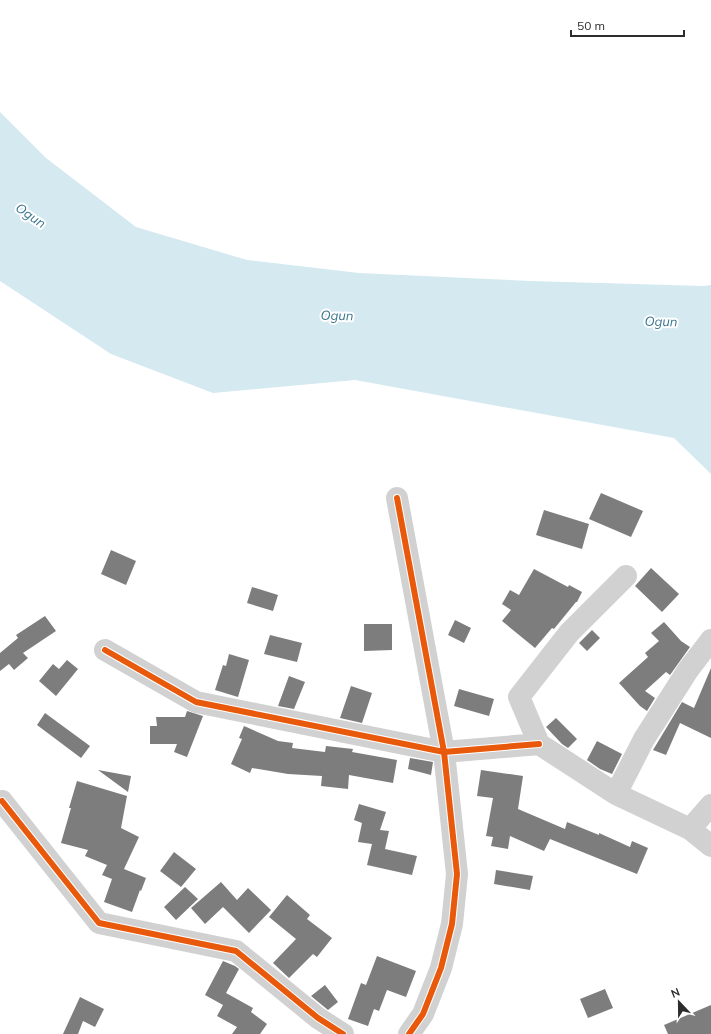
<svg xmlns="http://www.w3.org/2000/svg" width="711" height="1034" font-family="Mulish,sans-serif">
  <style>
    .water { fill: #d5e9f1 }
    .building { fill: #7d7d7d }
    .lines { fill: none; stroke-linecap: round; stroke-linejoin: round }
    .minor { stroke: #d1d1d1; stroke-width: 22 }
    .cycleway-casing { stroke: #fff; stroke-width: 8 }
    .cycleway { stroke: #e8590c; stroke-width: 6 }
    .labels { text-anchor: middle; dominant-baseline: central; stroke-width: 4; stroke-linejoin: round; paint-order: stroke }
    .water-label { font-size: 13px; font-style: italic; fill: #3a768d; stroke: #fff }
  </style>
  <rect width="100%" height="100%" fill="#fff"/>
  <path class="water" d="M 0,112 L 46,158 L 136,227 L 247,260 L 359,273 L 531,281 L 704,286 L 711,285 L 711,474 L 674,438 L 355,380 L 213,393 L 111,354 L 0,281 Z"/>
  <path class="building" d="M 601,493 L 643,511 L 631,537 L 589,519 Z
    M 544,510 L 589,524 L 582,549 L 536,535 Z
    M 111,550 L 136,561 L 126,585 L 101,574 Z
    M 651,568 L 679,594 L 662,612 L 635,586 Z
    M 534,569 L 568,587 L 569,585 L 582,592 L 577,602 L 576,602 L 554,629 L 552,628 L 535,648 L 502,621 L 511,610 L 502,604 L 510,590 L 519,595 Z
    M 252,587 L 278,595 L 273,611 L 247,603 Z
    M 45,616 L 56,631 L 23,653 L 28,658 L 14,670 L 9,664 L 0,671 L 0,653 L 18,638 L 16,635 Z
    M 455,620 L 471,628 L 464,643 L 448,635 Z
    M 664,622 L 681,641 L 690,647 L 670,675 L 666,672 L 645,691 L 655,698 L 647,711 L 640,706 L 619,683 L 648,657 L 645,653 L 659,641 L 651,633 Z
    M 364,624 L 392,624 L 392,650 L 364,651 Z
    M 592,630 L 600,638 L 587,651 L 579,643 Z
    M 270,635 L 302,643 L 297,662 L 264,654 Z
    M 229,654 L 249,660 L 238,697 L 215,690 L 223,665 L 226,666 Z
    M 67,660 L 78,669 L 56,696 L 39,681 L 53,664 L 59,669 Z
    M 711,668 L 711,738 L 680,723 L 666,755 L 653,750 L 682,702 L 694,708 Z
    M 289,676 L 305,682 L 294,709 L 278,706 Z
    M 351,686 L 372,693 L 362,723 L 340,718 Z
    M 459,689 L 494,699 L 489,716 L 454,706 Z
    M 187,711 L 203,716 L 187,757 L 174,752 L 177,744 L 150,744 L 150,726 L 157,726 L 156,717 L 185,717 Z
    M 45,713 L 90,746 L 81,758 L 37,725 Z
    M 556,718 L 577,739 L 568,748 L 562,744 L 546,727 Z
    M 244,726 L 278,741 L 293,743 L 292,748 L 325,752 L 326,746 L 353,749 L 352,752 L 397,760 L 393,783 L 349,775 L 348,789 L 321,786 L 322,776 L 288,774 L 252,768 L 250,773 L 231,764 L 242,739 L 239,738 Z
    M 597,741 L 622,754 L 612,774 L 600,769 L 587,760 Z
    M 410,758 L 433,762 L 431,775 L 408,769 Z
    M 98,770 L 131,776 L 128,792 Z
    M 481,770 L 523,776 L 518,809 L 565,829 L 567,822 L 599,835 L 599,833 L 630,847 L 632,841 L 648,848 L 637,874 L 550,839 L 544,851 L 510,836 L 508,849 L 491,846 L 493,837 L 486,836 L 493,798 L 477,796 Z
    M 77,781 L 127,796 L 121,828 L 139,837 L 124,869 L 146,878 L 141,891 L 140,890 L 132,912 L 104,902 L 112,879 L 102,875 L 107,865 L 85,856 L 88,850 L 61,843 L 71,808 L 69,808 Z
    M 359,804 L 386,812 L 380,830 L 389,831 L 385,849 L 417,856 L 412,875 L 367,865 L 372,844 L 358,842 L 362,823 L 354,820 Z
    M 174,852 L 196,869 L 181,887 L 160,871 Z
    M 496,870 L 533,876 L 530,890 L 494,884 Z
    M 221,882 L 237,900 L 248,888 L 271,910 L 249,933 L 223,907 L 205,924 L 191,908 Z
    M 185,887 L 198,899 L 176,920 L 164,907 Z
    M 287,895 L 310,915 L 307,919 L 332,938 L 317,957 L 313,954 L 289,978 L 273,963 L 296,939 L 269,917 Z
    M 377,956 L 416,971 L 406,997 L 387,990 L 379,1011 L 374,1009 L 368,1026 L 348,1019 L 361,983 L 366,985 Z
    M 223,961 L 235,966 L 239,969 L 226,993 L 253,1008 L 251,1012 L 267,1024 L 260,1034 L 232,1034 L 237,1027 L 217,1016 L 223,1005 L 205,995 Z
    M 325,985 L 338,1002 L 328,1010 L 311,996 Z
    M 605,989 L 613,1008 L 588,1018 L 580,999 Z
    M 80,997 L 104,1009 L 95,1027 L 83,1021 L 78,1034 L 63,1034 Z
    M 711,1005 L 711,1034 L 668,1034 L 664,1025 Z"/>
  <g class="lines">
    <path class="minor" d="M 397,498 L 444,752 L 457,874 L 452,924 L 441,968 L 423,1014 L 409,1034
      M 626,576 L 569,633 L 519,697 L 539,744 L 616,794 L 690,829 L 711,846
      M 105,650 L 196,702 L 444,752 L 539,744
      M 616,794 L 644,739 L 688,670 L 711,640
      M 2,801 L 99,923 L 236,951 L 318,1018 L 343,1034
      M 690,829 L 711,805"/>
    <defs>
      <path id="cycleway" d="M 397,498 L 444,752 L 457,874 L 452,924 L 441,968 L 423,1014 L 409,1034
        M 105,650 L 196,702 L 444,752 L 539,744
        M 2,801 L 99,923 L 236,951 L 318,1018 L 343,1034"/>
    </defs>
    <use href="#cycleway" class="cycleway-casing"/>
    <use href="#cycleway" class="cycleway"/>
  </g>
  <g class="labels">
    <g class="water-label">
      <text transform="translate(31 215) rotate(35)">Ogun</text>
      <text transform="translate(337 315) rotate(1)">Ogun</text>
      <text transform="translate(661 321) rotate(1)">Ogun</text>
    </g>
  </g>
  <g transform="translate(679 1002) rotate(338)" stroke="#ffffff" stroke-width="3" paint-order="stroke">
  <path d="M0-3L7 15L0 10L-7 15Z" fill="#2c2c2c"/>
  <text y="-6" font-size="11" font-weight="bold" text-anchor="middle" fill="#2c2c2c">N</text>
  </g>
  <path d="M571 30v6h113v-6" fill="none" stroke="#2c2c2c" stroke-width="2"/>
  <text x="577" y="30" font-size="12" fill="#2c2c2c" stroke="#ffffff" stroke-width="3" paint-order="stroke">50 m</text>
</svg>
